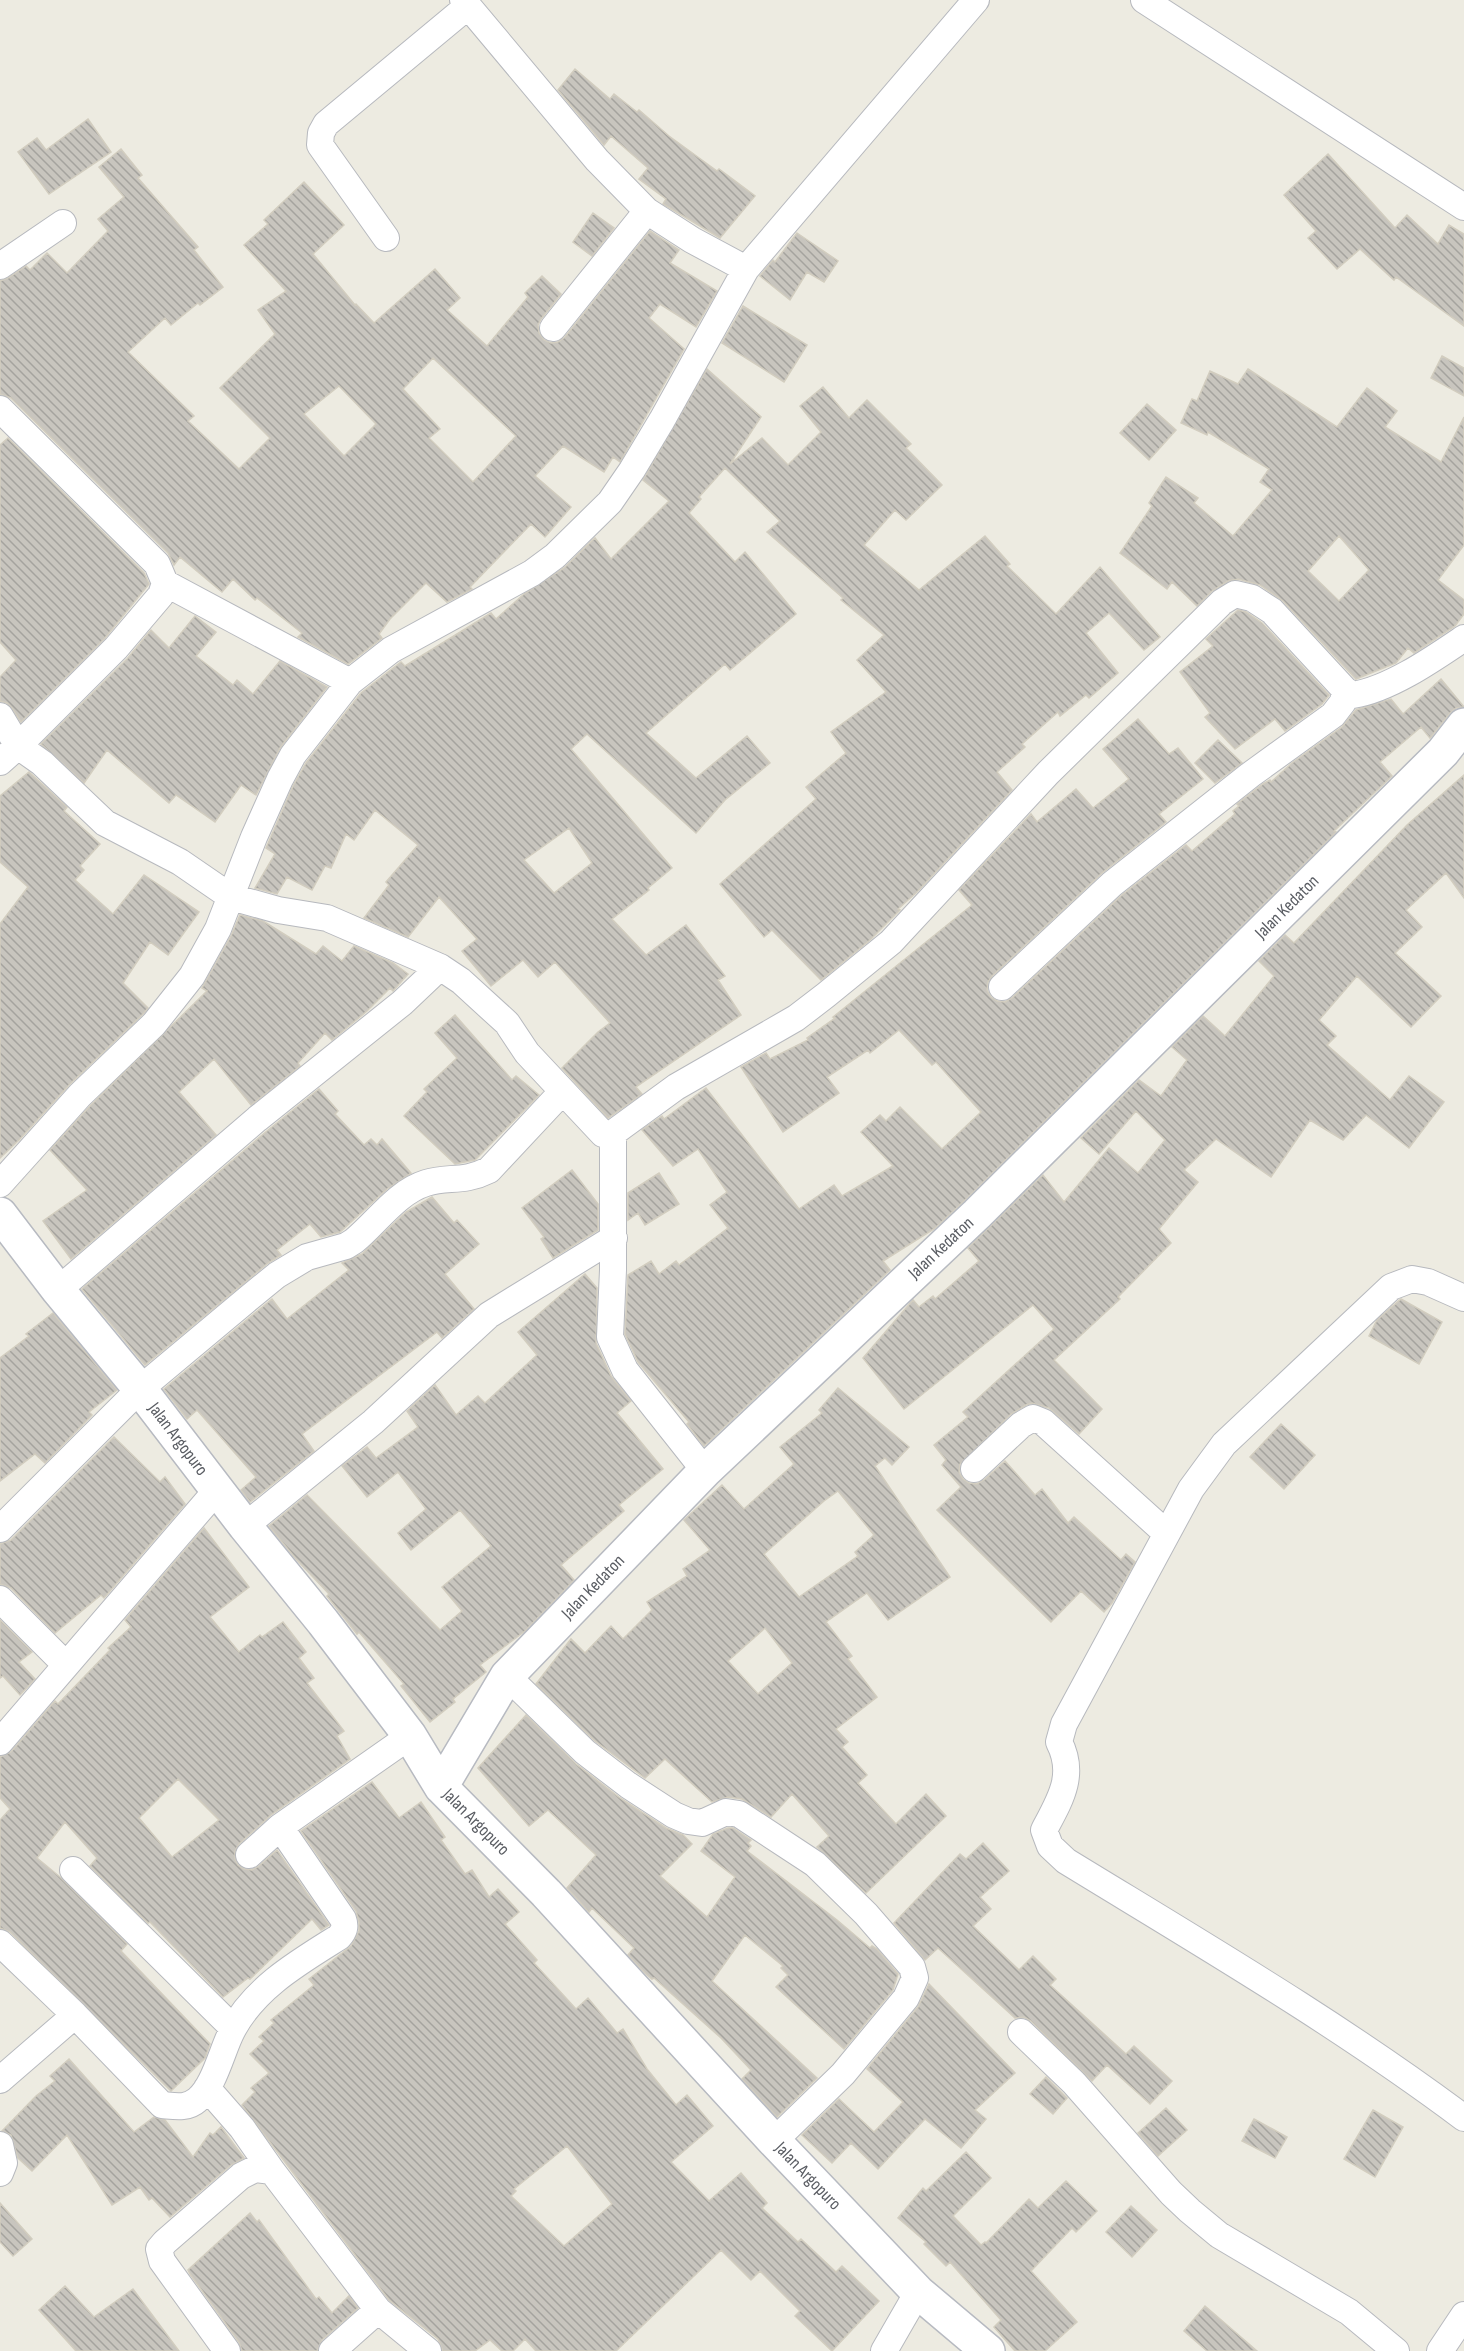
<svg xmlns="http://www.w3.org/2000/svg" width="1464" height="2351" font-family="'Sofia Sans Condensed',sans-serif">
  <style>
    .building { fill: url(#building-back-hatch); stroke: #d2cdbf; stroke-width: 1.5; fill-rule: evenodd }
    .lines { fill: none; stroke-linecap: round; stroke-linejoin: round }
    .street-casing { stroke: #b7b9be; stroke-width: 28 }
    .secondary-casing { stroke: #b7bac1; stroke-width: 36 }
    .street { stroke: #fff; stroke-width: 26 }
    .secondary { stroke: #fff; stroke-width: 33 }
    .labels { text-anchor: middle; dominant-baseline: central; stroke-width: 5; stroke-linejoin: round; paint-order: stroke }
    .street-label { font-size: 18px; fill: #5a5d63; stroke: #fff }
  </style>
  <defs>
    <pattern id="building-back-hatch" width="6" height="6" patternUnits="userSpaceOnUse" patternTransform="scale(1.5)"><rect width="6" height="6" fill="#c8c5be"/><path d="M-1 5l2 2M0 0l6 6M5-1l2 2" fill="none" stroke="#a5a39e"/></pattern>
  </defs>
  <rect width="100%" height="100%" fill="#edebe1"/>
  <path class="building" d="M 575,69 L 610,99 L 614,94 L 637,112 L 639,110 L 669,136 L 717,171 L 719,169 L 755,196 L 720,238 L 663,204 L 666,199 L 639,179 L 648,168 L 611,136 L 604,145 L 558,90 Z
    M 88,119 L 111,152 L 49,194 L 18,152 L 37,138 L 46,150 Z
    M 121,149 L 142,175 L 138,178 L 198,247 L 194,250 L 223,287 L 200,305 L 198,303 L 171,325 L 165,318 L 128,352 L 194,416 L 188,421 L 239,469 L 270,438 L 220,388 L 275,334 L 258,310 L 286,291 L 244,245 L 268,224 L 264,220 L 304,182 L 344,225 L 313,254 L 355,305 L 356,304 L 374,323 L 435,269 L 460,298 L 447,310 L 487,346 L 528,297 L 525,293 L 542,276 L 561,294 L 541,319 L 538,325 L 539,333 L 544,340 L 551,343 L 558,342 L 565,337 L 650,231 L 679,250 L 670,263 L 717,291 L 696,327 L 660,304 L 649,318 L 684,349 L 620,462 L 613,457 L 604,472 L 563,446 L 535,476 L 571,507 L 545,537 L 531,524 L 470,587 L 472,589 L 447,602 L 426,583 L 390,619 L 379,634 L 382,638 L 348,664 L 298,637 L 302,633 L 257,598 L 255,600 L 233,579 L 222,592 L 180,557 L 174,565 L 168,553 L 11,398 L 0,394 L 0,281 L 8,278 L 26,266 L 30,270 L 47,253 L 67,273 L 108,231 L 98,219 L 124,197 L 99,167 ZM 433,358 L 516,436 L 473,482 L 429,438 L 440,429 L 403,389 ZM 339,386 L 376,424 L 344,456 L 304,414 Z
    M 1328,154 L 1395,228 L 1407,215 L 1438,244 L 1449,225 L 1464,234 L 1464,326 L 1396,277 L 1394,280 L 1360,249 L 1337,269 L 1308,238 L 1316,231 L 1284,195 Z
    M 593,213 L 614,228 L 592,256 L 573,242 Z
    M 797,233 L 838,261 L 824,282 L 807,272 L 790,300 L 760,276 L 773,260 L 775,262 Z
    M 743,306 L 807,345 L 784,382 L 722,343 Z
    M 1442,356 L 1464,368 L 1464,396 L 1431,378 Z
    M 707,369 L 761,417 L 730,464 L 762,438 L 788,465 L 821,432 L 800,406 L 823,387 L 849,418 L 867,400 L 911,444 L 906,448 L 942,485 L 906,520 L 895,510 L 864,545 L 919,590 L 985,536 L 1010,564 L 1007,566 L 1056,614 L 1100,567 L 1160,637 L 1144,650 L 1109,613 L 1086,633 L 1118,673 L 1089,698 L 1086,695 L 1060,716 L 1058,712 L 1022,744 L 1025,747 L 997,772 L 1012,790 L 917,892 L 898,909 L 900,910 L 870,940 L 821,980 L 772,930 L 764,937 L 720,884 L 816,799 L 806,787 L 846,753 L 831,732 L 886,692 L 857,660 L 884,635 L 841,600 L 843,598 L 767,532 L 780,521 L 725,468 L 699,497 L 701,499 L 689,513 L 735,562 L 745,552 L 796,614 L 730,670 L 725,664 L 646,733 L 696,778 L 747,736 L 770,763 L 725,800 L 696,833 L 587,734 L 571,749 L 672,868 L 648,888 L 649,890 L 612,919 L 646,955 L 686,925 L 725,976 L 718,980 L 741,1015 L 636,1087 L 642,1094 L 608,1118 L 562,1068 L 598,1032 L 610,1023 L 555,962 L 538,977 L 523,960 L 491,986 L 462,951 L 477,939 L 439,897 L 408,937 L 364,918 L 389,885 L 386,882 L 418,845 L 375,810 L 354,840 L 346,834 L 331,868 L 325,866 L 312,890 L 287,877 L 277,894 L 255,888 L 275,854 L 266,848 L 293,786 L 306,763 L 361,693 L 401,662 L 405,666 L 491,613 L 496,619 L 524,594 L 564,568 L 595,538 L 611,559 L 669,501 L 643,480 ZM 569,828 L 592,863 L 554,893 L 524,860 Z
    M 1248,369 L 1337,427 L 1367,388 L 1397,411 L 1385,427 L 1441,462 L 1464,417 L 1464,545 L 1438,580 L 1464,600 L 1464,614 L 1455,626 L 1414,653 L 1408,648 L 1396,663 L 1356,679 L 1283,601 L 1260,585 L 1238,579 L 1228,581 L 1212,591 L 1197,606 L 1172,582 L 1167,589 L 1120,553 L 1152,506 L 1149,503 L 1166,477 L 1198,498 L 1194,503 L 1233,536 L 1272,490 L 1260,482 L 1269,469 L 1208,432 L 1207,435 L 1181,423 L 1192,399 L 1197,401 L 1210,371 L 1238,384 ZM 1339,536 L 1369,570 L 1339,601 L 1308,571 Z
    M 1147,404 L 1176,430 L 1149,460 L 1120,433 Z
    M 8,438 L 144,573 L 149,584 L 105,638 L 21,722 L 12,708 L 7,703 L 0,701 L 0,677 L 16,660 L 0,642 L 0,445 Z
    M 1238,610 L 1246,612 L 1262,623 L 1329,695 L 1322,704 L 1285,731 L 1275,719 L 1235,749 L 1205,717 L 1210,713 L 1180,672 L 1213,646 L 1206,639 Z
    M 195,616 L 216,632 L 196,656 L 233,685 L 237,680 L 253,694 L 280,661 L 327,687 L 280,748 L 256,795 L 241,785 L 215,822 L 176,795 L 169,803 L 107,750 L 84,783 L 41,744 L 127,659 L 151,630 L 169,648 Z
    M 1441,679 L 1464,707 L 1456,708 L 1450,713 L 1430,738 L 1421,727 L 1380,762 L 1392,776 L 1334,831 L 1336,832 L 964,1201 L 934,1229 L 883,1261 L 890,1270 L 704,1446 L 687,1424 L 689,1422 L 638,1362 L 625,1334 L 628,1275 L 651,1261 L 659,1274 L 676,1261 L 679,1265 L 728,1228 L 710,1205 L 727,1192 L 698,1149 L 673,1166 L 642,1130 L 662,1116 L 664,1119 L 706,1088 L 799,1209 L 834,1185 L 842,1196 L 893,1166 L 861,1132 L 880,1115 L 886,1121 L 900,1107 L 942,1149 L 981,1112 L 936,1062 L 932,1065 L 899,1030 L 870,1053 L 868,1050 L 827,1077 L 839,1093 L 783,1132 L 741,1067 L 766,1053 L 770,1059 L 808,1040 L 807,1038 L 835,1018 L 833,1017 L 972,905 L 959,890 L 1031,814 L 1037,822 L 1076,789 L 1093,808 L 1129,779 L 1103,749 L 1138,719 L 1169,754 L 1178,748 L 1203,779 L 1159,814 L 1166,822 L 1102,873 L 992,976 L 988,982 L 987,990 L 991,997 L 997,1001 L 1005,1002 L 1012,998 L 1122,895 L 1186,845 L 1192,851 L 1235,814 L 1233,811 L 1239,806 L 1237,804 L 1263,784 L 1270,780 L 1271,782 L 1292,763 L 1342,727 L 1356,710 L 1391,699 L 1403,714 Z
    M 1218,740 L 1242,763 L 1215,783 L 1195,763 Z
    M 29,772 L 67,807 L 64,811 L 100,844 L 80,866 L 84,870 L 75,880 L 113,914 L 144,875 L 199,912 L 168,955 L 150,942 L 123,983 L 148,1008 L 143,1014 L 70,1084 L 19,1140 L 0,1158 L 0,924 L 28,887 L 0,862 L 0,796 Z
    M 1464,775 L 1464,898 L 1446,873 L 1406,910 L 1422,927 L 1395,953 L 1441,996 L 1411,1027 L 1357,976 L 1319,1020 L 1336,1036 L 1327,1045 L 1390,1100 L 1409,1076 L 1444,1102 L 1409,1148 L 1366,1115 L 1343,1140 L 1310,1120 L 1271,1177 L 1216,1139 L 1184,1170 L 1198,1182 L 1159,1229 L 1171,1243 L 1118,1297 L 1120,1299 L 1054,1360 L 1102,1409 L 1079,1434 L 1049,1408 L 1032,1403 L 1026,1405 L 1011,1414 L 960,1464 L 959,1472 L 963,1479 L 969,1483 L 977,1484 L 984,1480 L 1005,1461 L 1035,1495 L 1042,1489 L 1068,1523 L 1074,1517 L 1121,1560 L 1126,1554 L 1135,1562 L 1112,1603 L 1104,1612 L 1081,1591 L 1051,1622 L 937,1510 L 961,1487 L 942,1465 L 946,1460 L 934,1445 L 968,1417 L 963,1412 L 1054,1329 L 1033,1305 L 904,1409 L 863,1358 L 913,1300 L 919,1307 L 933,1296 L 935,1299 L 979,1261 L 968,1248 L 1043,1175 L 1064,1202 L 1109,1148 L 1138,1173 L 1165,1140 L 1136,1111 L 1099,1154 L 1081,1138 L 1139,1080 L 1161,1096 L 1187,1060 L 1172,1047 L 1203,1016 L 1225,1036 L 1274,976 L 1259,961 L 1285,935 L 1294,943 L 1407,825 Z
    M 240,915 L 263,921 L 316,954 L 323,946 L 342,961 L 354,946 L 393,963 L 408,974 L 393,991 L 390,988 L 367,1011 L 332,1040 L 325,1033 L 298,1063 L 300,1066 L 251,1105 L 214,1059 L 179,1092 L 216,1135 L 71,1259 L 43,1221 L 87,1190 L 50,1150 L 91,1105 L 207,991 L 202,988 L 231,936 Z
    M 455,1015 L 512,1080 L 516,1076 L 539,1095 L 475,1160 L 455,1164 L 404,1116 L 427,1092 L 424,1089 L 457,1058 L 435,1033 Z
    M 319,1089 L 338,1111 L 335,1114 L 364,1145 L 371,1139 L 377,1145 L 382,1139 L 411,1173 L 387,1189 L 340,1232 L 321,1237 L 310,1224 L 277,1250 L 281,1255 L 268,1263 L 145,1365 L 82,1289 L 267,1131 Z
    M 572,1170 L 598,1204 L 598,1230 L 553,1258 L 541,1239 L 544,1237 L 522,1208 Z
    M 659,1173 L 679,1204 L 645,1225 L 638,1213 L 628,1220 L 628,1193 Z
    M 432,1197 L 454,1223 L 457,1220 L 479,1244 L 445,1274 L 474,1309 L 442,1338 L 437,1332 L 302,1434 L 314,1451 L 250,1502 L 241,1490 L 256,1477 L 197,1410 L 187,1419 L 164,1389 L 272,1299 L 287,1319 L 349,1270 L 342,1263 L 362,1254 L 406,1212 Z
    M 585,1274 L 597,1288 L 596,1343 L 611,1376 L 631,1401 L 617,1413 L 663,1469 L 619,1505 L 624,1511 L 561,1565 L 574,1580 L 525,1631 L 480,1665 L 486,1672 L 453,1699 L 455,1702 L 430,1722 L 401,1686 L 404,1684 L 359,1632 L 357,1634 L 327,1596 L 329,1594 L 296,1559 L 269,1526 L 307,1495 L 440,1630 L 462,1611 L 442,1587 L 491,1546 L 460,1510 L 411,1550 L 398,1533 L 426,1509 L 398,1472 L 367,1497 L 342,1466 L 367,1447 L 376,1458 L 418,1427 L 407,1411 L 435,1385 L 456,1415 L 478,1396 L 485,1403 L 537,1355 L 518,1332 Z
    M 1401,1299 L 1442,1322 L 1419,1364 L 1369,1336 L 1377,1320 Z
    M 53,1313 L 117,1390 L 89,1412 L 92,1415 L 45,1463 L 35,1454 L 0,1481 L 0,1358 L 29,1336 L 26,1334 Z
    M 838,1388 L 909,1447 L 892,1465 L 885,1458 L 875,1466 L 950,1577 L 888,1620 L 867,1593 L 826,1622 L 852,1656 L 848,1659 L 877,1697 L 836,1729 L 848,1742 L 842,1747 L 867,1775 L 858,1783 L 896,1824 L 926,1794 L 946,1816 L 866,1893 L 817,1847 L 829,1836 L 792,1794 L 771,1817 L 742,1799 L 728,1797 L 712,1802 L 665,1759 L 645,1778 L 595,1741 L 536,1684 L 571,1639 L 585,1653 L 611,1626 L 623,1639 L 652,1610 L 647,1602 L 687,1576 L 683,1569 L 710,1550 L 684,1520 L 722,1485 L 744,1509 L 794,1464 L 780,1447 L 822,1413 L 819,1410 ZM 838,1491 L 874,1535 L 855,1552 L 858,1556 L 799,1597 L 764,1554 L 824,1501 ZM 765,1628 L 792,1663 L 758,1694 L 728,1661 Z
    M 1281,1424 L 1315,1455 L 1284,1489 L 1250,1457 Z
    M 114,1437 L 160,1482 L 165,1477 L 185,1504 L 104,1598 L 101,1595 L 55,1633 L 11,1588 L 0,1584 L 0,1544 L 11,1540 Z
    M 204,1528 L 249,1587 L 210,1617 L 239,1652 L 260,1635 L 262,1637 L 283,1622 L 306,1652 L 299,1658 L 314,1678 L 307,1683 L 344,1731 L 337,1736 L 350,1759 L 271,1815 L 239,1844 L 235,1851 L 235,1859 L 238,1865 L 244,1869 L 252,1870 L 259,1866 L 277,1850 L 329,1925 L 321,1930 L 312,1919 L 250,1979 L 248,1978 L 223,1997 L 150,1922 L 148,1923 L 90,1866 L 97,1858 L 65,1822 L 37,1858 L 60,1877 L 127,1944 L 121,1951 L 210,2044 L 205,2058 L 171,2091 L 10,1932 L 0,1928 L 0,1820 L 10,1809 L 0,1798 L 0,1757 L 11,1752 L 55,1701 L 58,1704 L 110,1650 L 108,1648 L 131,1627 L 125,1620 ZM 178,1779 L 219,1820 L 172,1857 L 139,1818 Z
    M 0,1620 L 32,1652 L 19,1662 L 35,1679 L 20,1695 L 3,1676 L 0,1678 Z
    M 526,1715 L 576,1764 L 620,1798 L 666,1828 L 683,1835 L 692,1844 L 660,1876 L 707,1917 L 735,1877 L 701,1851 L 713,1834 L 728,1828 L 733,1828 L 751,1840 L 748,1843 L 751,1846 L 747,1851 L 837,1920 L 870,1948 L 872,1946 L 877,1949 L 898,1974 L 893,1990 L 844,2049 L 776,1987 L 788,1975 L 781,1968 L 783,1966 L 745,1935 L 712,1981 L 817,2078 L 777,2117 L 742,2079 L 751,2070 L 721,2038 L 654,1978 L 652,1979 L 646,1974 L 628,1955 L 634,1948 L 592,1908 L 589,1912 L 567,1888 L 596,1855 L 548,1810 L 529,1826 L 478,1768 Z
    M 372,1782 L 399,1818 L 421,1802 L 445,1837 L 441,1840 L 465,1874 L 472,1870 L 489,1897 L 498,1889 L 519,1912 L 505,1924 L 537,1960 L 534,1963 L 576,2009 L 588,1998 L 617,2033 L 623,2029 L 647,2069 L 676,2105 L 687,2095 L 713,2126 L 671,2162 L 709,2201 L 741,2173 L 767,2203 L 762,2208 L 798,2242 L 801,2239 L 836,2272 L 842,2266 L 879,2301 L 832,2351 L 795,2316 L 800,2311 L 760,2271 L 751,2280 L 721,2250 L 616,2351 L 536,2351 L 525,2339 L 513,2351 L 502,2351 L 490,2340 L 475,2351 L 443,2351 L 438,2339 L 389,2300 L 242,2105 L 255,2092 L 251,2088 L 269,2073 L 250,2054 L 264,2041 L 259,2037 L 274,2023 L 271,2020 L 314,1985 L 309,1979 L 351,1946 L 359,1931 L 359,1922 L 356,1911 L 301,1831 ZM 567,2146 L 612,2204 L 564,2246 L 511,2196 L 516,2191 L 514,2189 Z
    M 983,1843 L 1009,1871 L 980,1897 L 991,1909 L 973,1926 L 1019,1970 L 1033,1956 L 1056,1979 L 1050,1985 L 1126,2054 L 1134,2046 L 1172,2081 L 1150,2104 L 1107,2065 L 1092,2081 L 1031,2021 L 1024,2017 L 1015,2018 L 938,1948 L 925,1960 L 894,1923 L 960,1854 L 966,1859 Z
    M 929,1984 L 1015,2073 L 975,2110 L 986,2119 L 961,2148 L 925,2119 L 878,2169 L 851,2143 L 832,2163 L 802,2135 L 839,2099 L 874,2132 L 903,2102 L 867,2069 L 918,2007 Z
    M 69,2059 L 134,2132 L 154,2117 L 165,2120 L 193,2157 L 210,2133 L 213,2135 L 221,2127 L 244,2158 L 231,2165 L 170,2217 L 152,2198 L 149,2200 L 140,2187 L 112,2205 L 67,2135 L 32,2171 L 18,2158 L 11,2135 L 2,2131 L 36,2096 L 55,2081 L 50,2076 Z
    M 1046,2077 L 1067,2098 L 1053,2114 L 1030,2094 Z
    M 1166,2108 L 1187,2130 L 1158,2156 L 1138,2133 Z
    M 1373,2110 L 1403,2127 L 1375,2177 L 1344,2159 Z
    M 1254,2119 L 1287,2137 L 1275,2158 L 1242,2141 Z
    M 966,2152 L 991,2178 L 953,2216 L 981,2245 L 985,2242 L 986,2243 L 1029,2199 L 1038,2208 L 1066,2181 L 1097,2211 L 1076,2232 L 1072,2228 L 1031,2271 L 1077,2322 L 1045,2351 L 1015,2351 L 994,2327 L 1001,2320 L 950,2262 L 946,2266 L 924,2244 L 926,2242 L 898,2218 L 923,2188 L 926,2191 Z
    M 0,2203 L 32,2239 L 13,2256 L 0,2242 Z
    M 1131,2206 L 1157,2230 L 1132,2257 L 1106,2232 Z
    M 250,2213 L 257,2222 L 259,2220 L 316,2299 L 319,2297 L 332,2313 L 349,2296 L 358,2308 L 322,2340 L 317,2351 L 242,2351 L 239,2342 L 190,2274 L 188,2270 Z
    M 65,2286 L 94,2317 L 133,2289 L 179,2351 L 76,2351 L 39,2310 Z
    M 1205,2306 L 1257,2351 L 1207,2351 L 1184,2331 Z"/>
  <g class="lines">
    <defs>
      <path id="street" d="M 463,0 L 597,160 L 647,211 L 692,240 L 746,269
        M 1144,0 L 1464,207
        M 386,238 L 320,145 L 321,133 L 326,124 L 468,6
        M 0,266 L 63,223
        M 553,328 L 647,211
        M 0,409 L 157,564 L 165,583 L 161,595 L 116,648 L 18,746 L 0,716
        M 165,583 L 350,682
        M 0,762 L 18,746 L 42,763 L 105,823 L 180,862 L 231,897 L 278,910 L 327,918 L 440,967 L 461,981 L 507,1023 L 527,1053 L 603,1134 L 613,1133 L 676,1087 L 796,1018 L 826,995 L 891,942 L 1048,773 L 1222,602 L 1235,594 L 1252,598 L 1272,611 L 1345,690 L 1353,695 C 1390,689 1433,659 1464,638
        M 1002,987 L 1112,884 L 1250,775 L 1333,715 L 1343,702 L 1345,690
        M 613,1133 L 613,1270 L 610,1337 L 625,1370 L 705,1471
        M 0,1184 L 80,1095 L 154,1024 L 192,976 L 218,929 L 254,837 L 280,779 L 293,755 L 350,682 L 391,650 L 532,573 L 555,556 L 610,502 L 632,470 L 662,420 L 746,269 L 976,0
        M 58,1290 L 257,1119 L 402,1003 L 440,967
        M 1464,1298 L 1428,1282 L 1412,1279 L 1391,1287 L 1224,1444 L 1191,1489 L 1064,1724 L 1059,1742 C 1076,1775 1060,1800 1044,1830 L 1050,1846 L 1066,1861 C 1200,1943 1337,2023 1464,2118
        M 974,1469 L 1021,1425 L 1033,1418 L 1043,1422 L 1166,1533
        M 245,1526 L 373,1422 L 489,1315 L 614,1238
        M 0,1529 L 140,1389 L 250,1297 L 277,1275 L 307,1257 L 346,1246 L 354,1241 C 377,1222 397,1192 426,1183 C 448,1176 463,1183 489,1170 L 562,1092
        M 0,1599 L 66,1665
        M 507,1676 L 585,1752 L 628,1785 L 674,1815 L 688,1821 L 702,1823 L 726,1812 L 739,1814 L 815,1864 L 866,1914 L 912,1967 L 915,1978 L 906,1998 L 843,2074 L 774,2141
        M 0,1742 L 217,1490
        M 249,1855 L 280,1827 L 410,1736
        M 73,1870 L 233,2028
        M 0,1943 L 75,2015 L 162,2105 C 174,2106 187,2109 197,2100 C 214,2087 222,2050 232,2031 C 254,1988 299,1962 339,1937 C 344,1931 346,1927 343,1919 L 280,1827
        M 1021,2032 L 1074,2083 L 1171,2193 L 1190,2211 L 1219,2235 L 1349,2312 L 1396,2351
        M 0,2080 L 75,2015
        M 207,2088 L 242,2128 L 272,2171
        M 0,2145 L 4,2163 L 0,2173
        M 227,2351 L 162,2261 L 159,2249 L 165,2242 L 241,2176 L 255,2169 L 272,2171 L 378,2310 L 428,2351
        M 332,2351 L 378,2310
        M 884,2351 L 918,2292
        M 1440,2351 L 1464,2315"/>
      <path id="secondary" d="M 0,1214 L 58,1290 L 140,1389 L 245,1526 L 323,1622 L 410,1736 L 441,1787 L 546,1893 L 774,2141 L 918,2292 L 988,2351
        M 441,1787 L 507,1676 L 705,1471 L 977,1214 L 1443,752 L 1464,725"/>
    </defs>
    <use href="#street" class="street-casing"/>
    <use href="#secondary" class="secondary-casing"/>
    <use href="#street" class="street"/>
    <use href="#secondary" class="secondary"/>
  </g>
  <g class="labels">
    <g class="street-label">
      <text transform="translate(1287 907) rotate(-45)">Jalan Kedaton</text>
      <text transform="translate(941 1248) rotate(-43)">Jalan Kedaton</text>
      <text transform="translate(178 1439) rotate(53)">Jalan Argopuro</text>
      <text transform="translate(593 1587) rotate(-46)">Jalan Kedaton</text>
      <text transform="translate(476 1822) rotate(45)">Jalan Argopuro</text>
      <text transform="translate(808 2176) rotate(46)">Jalan Argopuro</text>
    </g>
  </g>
</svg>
